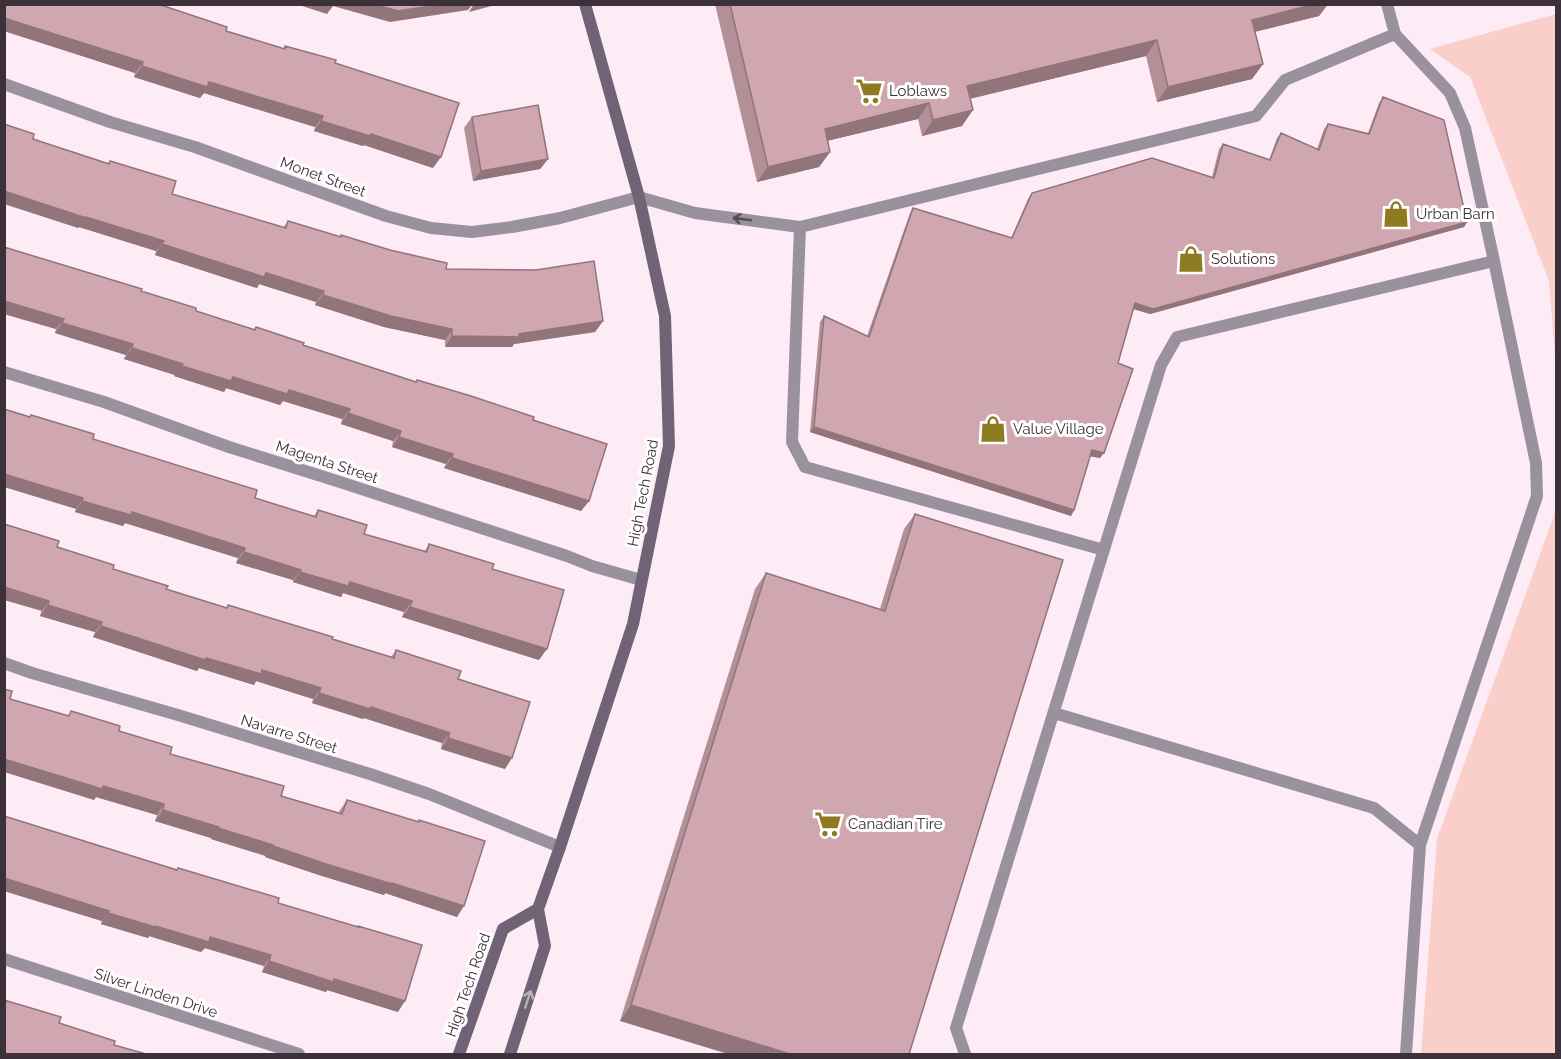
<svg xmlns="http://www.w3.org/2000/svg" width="1561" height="1059" font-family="Raleway,sans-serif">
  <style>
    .green { fill: #facec9 }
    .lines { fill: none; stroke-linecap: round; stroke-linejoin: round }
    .lane { stroke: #9a919e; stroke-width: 12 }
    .street { stroke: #9a919e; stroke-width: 12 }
    .secondary { stroke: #716376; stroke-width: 12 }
    .wall { fill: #b38f97 }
    .shaded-wall { fill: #92747b }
    .building { fill: #d0a6b0; stroke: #92747b; stroke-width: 1.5 }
    .oneway { stroke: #584e57 }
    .oneway2 { stroke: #b8b1ba }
    .labels { text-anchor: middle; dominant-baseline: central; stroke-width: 6; stroke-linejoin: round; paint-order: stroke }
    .poi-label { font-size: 15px; fill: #3c3138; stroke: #fff; text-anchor: start }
    .street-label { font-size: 15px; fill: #3c3138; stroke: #fff }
  </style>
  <rect width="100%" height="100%" fill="#fdebf6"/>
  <path class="green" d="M 1556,14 L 1556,368 L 1549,281 L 1470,77 L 1430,49 Z
    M 1556,510 L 1556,1054 L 1421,1054 L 1437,839 Z"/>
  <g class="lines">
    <path class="lane" d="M 1387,4 L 1395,34 L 1450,93 L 1465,128 L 1494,261 L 1536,463 L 1537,496 L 1420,845 L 1406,1054
      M 639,197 L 695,213 L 800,227 L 1256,116 L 1285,80 L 1395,34
      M 800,227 L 792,442 L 805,467 L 1104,550
      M 1054,713 L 1374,808 L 1420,845
      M 965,1054 L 956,1028 L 1161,365 L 1177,337 L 1494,261"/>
    <path class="street" d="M 4,84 L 110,122 L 195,147 L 386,216 L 431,228 L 472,232 L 512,227 L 560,218 L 639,197
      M 4,372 L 104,402 L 229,447 L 337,481 L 567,556 L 592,566 L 641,580
      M 4,663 L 32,673 L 178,715 L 370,774 L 429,794 L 560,847
      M 4,959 L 299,1054"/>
    <path class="secondary" d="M 459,1054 L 503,929 L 538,909
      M 510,1054 L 545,946 L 538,909 L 560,847 L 633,624 L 669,446 L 665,316 L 639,197 L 585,4"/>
  </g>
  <path class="wall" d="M 4,4 L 226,31 L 283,49 L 285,46 L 335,63 L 433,168 L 364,145 L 363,146 L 314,131 L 315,127 L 204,93 L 200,98 L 134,77 L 135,73 L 4,31 Z
    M 715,4 L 1328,4 L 1319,16 L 1255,32 L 1263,64 L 1252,79 L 1157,102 L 1146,56 L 970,99 L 962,126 L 922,136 L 918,119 L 827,141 L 830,152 L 819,167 L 757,182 Z
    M 1383,97 L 1467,222 L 1464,227 L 1150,314 L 1133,309 L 1118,363 L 1100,458 L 1090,456 L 1074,510 L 1071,516 L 810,432 L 820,322 L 824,316 L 867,336 L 910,213 L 913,208 L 1011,238 L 1028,199 L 1032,193 L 1212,177 L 1219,149 L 1223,144 L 1269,160 L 1277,138 L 1281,133 L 1317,149 L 1324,129 L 1328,124 L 1368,133 L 1379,103 Z
    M 472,117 L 548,159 L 540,169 L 473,181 L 464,128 Z
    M 33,139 L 108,163 L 110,161 L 172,194 L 283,228 L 288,221 L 340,237 L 341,235 L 603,321 L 595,332 L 514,344 L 512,347 L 445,347 L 445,340 L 384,327 L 315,305 L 316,302 L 259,284 L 257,288 L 155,255 L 156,251 L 79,227 L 78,228 Z
    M 141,291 L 196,311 L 254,329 L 256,327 L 303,345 L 533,420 L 589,501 L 581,511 L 444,468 L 446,464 L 392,447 L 393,441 L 341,424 L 342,419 L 283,401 L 280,405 L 226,388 L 224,392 L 174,376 L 175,375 L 124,359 L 126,355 L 55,333 L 56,329 L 4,314 Z
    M 31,415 L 93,439 L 255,498 L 314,516 L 318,510 L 364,534 L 424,552 L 429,544 L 492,569 L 539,660 L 402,617 L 404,612 L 343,593 L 341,597 L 293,582 L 293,580 L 236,563 L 238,558 L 125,523 L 123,526 L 75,512 L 76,509 L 29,417 Z
    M 915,514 L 909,1054 L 620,1021 L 755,589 L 766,573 L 880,609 L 904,529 Z
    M 57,547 L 166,589 L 226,608 L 228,605 L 391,657 L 396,650 L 458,679 L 505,769 L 441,749 L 442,743 L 364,718 L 363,719 L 312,703 L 313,699 L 256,681 L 254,685 L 199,668 L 197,671 L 93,637 L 95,632 L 40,616 Z
    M 10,699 L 68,716 L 71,711 L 119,731 L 170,754 L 281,796 L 338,813 L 347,800 L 418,822 L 419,820 L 457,917 L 385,893 L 384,895 L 319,875 L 265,857 L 266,856 L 211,839 L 211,838 L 155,821 L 157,815 L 96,797 L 94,800 Z
    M 178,868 L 278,903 L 398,1012 L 327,990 L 326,992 L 262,972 L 264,966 L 205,948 L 201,952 L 149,936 L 148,938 L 101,924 L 102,921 L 4,891 L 176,870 Z"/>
  <path class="shaded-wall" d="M 296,4 L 473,4 L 468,10 L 390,22 L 333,6 L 327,14 Z
    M 474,4 L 499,4 L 469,12 Z
    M 1315,4 L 1328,4 L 1319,16 L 1241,35 L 1252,20 Z
    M 4,18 L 143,62 L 135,73 L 4,31 Z
    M 1157,40 L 1146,56 L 956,102 L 967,86 Z
    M 1263,64 L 1252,79 L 1157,102 L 1168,87 Z
    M 142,66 L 209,82 L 323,116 L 315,127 L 204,93 L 200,98 L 134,77 Z
    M 929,103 L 918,119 L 814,144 L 825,129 Z
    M 973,110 L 962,126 L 922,136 L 933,120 Z
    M 321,121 L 371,134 L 441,157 L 433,168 L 364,145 L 363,146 L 314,131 Z
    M 830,152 L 819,167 L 757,182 L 768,167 Z
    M 548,159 L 540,169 L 473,181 L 481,171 Z
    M 4,191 L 86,217 L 164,241 L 156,251 L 79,227 L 78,228 L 4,204 Z
    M 1467,222 L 1464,227 L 1150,314 L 1131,308 L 1135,303 Z
    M 162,244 L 266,273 L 324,291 L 316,302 L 259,284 L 257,288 L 155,255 Z
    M 323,295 L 452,329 L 445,340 L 384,327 L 315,305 Z
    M 4,301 L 64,319 L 56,329 L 4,314 Z
    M 603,321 L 595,332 L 514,344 L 512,347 L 445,347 L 452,336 L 519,334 Z
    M 62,323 L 133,344 L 126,355 L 55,333 Z
    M 132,348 L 183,364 L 175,375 L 124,359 Z
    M 182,366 L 289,390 L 350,409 L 342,419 L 283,401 L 280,405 L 226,388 L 224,392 L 174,376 Z
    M 348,413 L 401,431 L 393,441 L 341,424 Z
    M 814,427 L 1074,510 L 1071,516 L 810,432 Z
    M 399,437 L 453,454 L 446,464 L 392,447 Z
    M 1092,450 L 1104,453 L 1100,458 L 1088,456 Z
    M 452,458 L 589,501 L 581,511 L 444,468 Z
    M 4,474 L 83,498 L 76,509 L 4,487 Z
    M 82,501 L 132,512 L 245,548 L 238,558 L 125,523 L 123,526 L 75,512 Z
    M 244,552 L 301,570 L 293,580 L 236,563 Z
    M 300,572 L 350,582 L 412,601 L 404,612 L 343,593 L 341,597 L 293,582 Z
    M 4,587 L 49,601 L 42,611 L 4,600 Z
    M 48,605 L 102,622 L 95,632 L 40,616 Z
    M 410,607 L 547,649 L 539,660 L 402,617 Z
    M 101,626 L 206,658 L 262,670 L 321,688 L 313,699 L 256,681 L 254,685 L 199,668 L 197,671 L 93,637 Z
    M 319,693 L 371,707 L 450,733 L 442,743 L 364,718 L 363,719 L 312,703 Z
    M 448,738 L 512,758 L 505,769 L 441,749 Z
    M 4,759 L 103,786 L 164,804 L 157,815 L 96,797 L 94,800 L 4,772 Z
    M 163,810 L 219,827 L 211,838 L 155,821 Z
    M 218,828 L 273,845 L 266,856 L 211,839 Z
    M 273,846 L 392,883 L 464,906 L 457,917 L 385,893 L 384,895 L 319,875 L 265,857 Z
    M 4,878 L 109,911 L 102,921 L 4,891 Z
    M 108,913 L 156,926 L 210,937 L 271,955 L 264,966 L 205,948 L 201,952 L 149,936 L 148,938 L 101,924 Z
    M 269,961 L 334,979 L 405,1001 L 398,1012 L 327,990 L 326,992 L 262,972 Z
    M 631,1005 L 790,1054 L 728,1054 L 620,1021 Z"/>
  <path class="building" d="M 4,4 L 158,4 L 227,27 L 226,31 L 285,49 L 285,46 L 336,60 L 335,63 L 459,103 L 441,157 L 371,134 L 370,136 L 321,121 L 323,116 L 209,82 L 207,87 L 142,66 L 143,62 L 4,18 Z
    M 373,4 L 444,4 L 398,11 Z
    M 730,4 L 1315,4 L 1252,20 L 1263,64 L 1168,87 L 1157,40 L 967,86 L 973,110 L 933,120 L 929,103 L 825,129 L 830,152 L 768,167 Z
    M 1383,97 L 1444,120 L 1467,222 L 1153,309 L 1135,303 L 1118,363 L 1133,369 L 1104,453 L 1092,450 L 1074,510 L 814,427 L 824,316 L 869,337 L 913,208 L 1012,238 L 1032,193 L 1152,158 L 1214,178 L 1223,144 L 1270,160 L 1281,133 L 1319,150 L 1328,124 L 1369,134 Z
    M 538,105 L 548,159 L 481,171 L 472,117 Z
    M 4,124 L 34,134 L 33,139 L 109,164 L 110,161 L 176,181 L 172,194 L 286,228 L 288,221 L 341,237 L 341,235 L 390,250 L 447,263 L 446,269 L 536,270 L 594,261 L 603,321 L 519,334 L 519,337 L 452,336 L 452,329 L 391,316 L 323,295 L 324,291 L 266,273 L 264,277 L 162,244 L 164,241 L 86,217 L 86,218 L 4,191 Z
    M 4,247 L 142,289 L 141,291 L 196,308 L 196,311 L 255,330 L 256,327 L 304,343 L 303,345 L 416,382 L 417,380 L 471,396 L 534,417 L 533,420 L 607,444 L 589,501 L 452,458 L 453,454 L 399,437 L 401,431 L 348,413 L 350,409 L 289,390 L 287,394 L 233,377 L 231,381 L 182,366 L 183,364 L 132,348 L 133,344 L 62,323 L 64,319 L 4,301 Z
    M 4,409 L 30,417 L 31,415 L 94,434 L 93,439 L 257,490 L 255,498 L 316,517 L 318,510 L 367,525 L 364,534 L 427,552 L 429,544 L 494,564 L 492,569 L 564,590 L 547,649 L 410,607 L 412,601 L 350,582 L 348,586 L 300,572 L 301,570 L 244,552 L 245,548 L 132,512 L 131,515 L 82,501 L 83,498 L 4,474 Z
    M 915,514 L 1063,560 L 909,1054 L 790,1054 L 631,1005 L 766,573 L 885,611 Z
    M 4,524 L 59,541 L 57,547 L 114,565 L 113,569 L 168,586 L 166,589 L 227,608 L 228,605 L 333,637 L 332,639 L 394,658 L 396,650 L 461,671 L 458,679 L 530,702 L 512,758 L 448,738 L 450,733 L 371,707 L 370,709 L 319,693 L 321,688 L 262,670 L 261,674 L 206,658 L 205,660 L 101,626 L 102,622 L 48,605 L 49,601 L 4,587 Z
    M 4,689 L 12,691 L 10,699 L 69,716 L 71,711 L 120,726 L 119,731 L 172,747 L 170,754 L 284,786 L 281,796 L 342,814 L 347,800 L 419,822 L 419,820 L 485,841 L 464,906 L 392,883 L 392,884 L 326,864 L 273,846 L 273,845 L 218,828 L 219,827 L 163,810 L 164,804 L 103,786 L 102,789 L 4,759 Z
    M 4,816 L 177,870 L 178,868 L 279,898 L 278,903 L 358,927 L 358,926 L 422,945 L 405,1001 L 334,979 L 333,982 L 269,961 L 271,955 L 210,937 L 209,942 L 156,926 L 155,927 L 108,913 L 109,911 L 4,878 Z
    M 4,1000 L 61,1017 L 59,1023 L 115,1041 L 114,1045 L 146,1054 L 4,1054 Z"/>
  <defs><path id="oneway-shaft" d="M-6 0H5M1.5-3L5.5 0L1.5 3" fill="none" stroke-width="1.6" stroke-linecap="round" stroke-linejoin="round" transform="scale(1.5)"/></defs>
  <use class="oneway" href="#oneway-shaft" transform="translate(742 219) rotate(-172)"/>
  <use class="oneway2" href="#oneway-shaft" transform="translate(528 999) rotate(-72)"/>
  <defs>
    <symbol id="supermarket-bare" viewBox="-9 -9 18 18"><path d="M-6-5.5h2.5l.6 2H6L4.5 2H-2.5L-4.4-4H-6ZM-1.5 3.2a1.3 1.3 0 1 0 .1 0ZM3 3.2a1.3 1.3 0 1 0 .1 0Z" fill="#8e7b20" stroke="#fff" stroke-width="2.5" paint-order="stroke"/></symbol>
    <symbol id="shop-bare" viewBox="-9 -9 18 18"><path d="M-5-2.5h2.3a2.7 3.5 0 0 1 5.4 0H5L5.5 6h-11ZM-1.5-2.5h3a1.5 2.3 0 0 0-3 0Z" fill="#8e7b20" stroke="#fff" stroke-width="2.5" paint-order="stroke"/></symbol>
  </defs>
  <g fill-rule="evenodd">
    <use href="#supermarket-bare" x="850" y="72" width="38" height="38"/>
    <use href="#shop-bare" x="1377" y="195" width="38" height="38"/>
    <use href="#shop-bare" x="1172" y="240" width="38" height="38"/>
    <use href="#shop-bare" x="974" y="410" width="38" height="38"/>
    <use href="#supermarket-bare" x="809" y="805" width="38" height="38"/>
  </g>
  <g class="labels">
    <g class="poi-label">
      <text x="889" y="91">Loblaws</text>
      <text x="1416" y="214">Urban Barn</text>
      <text x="1211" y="259">Solutions</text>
      <text x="1013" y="429">Value Village</text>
      <text x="848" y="824">Canadian Tire</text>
    </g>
    <g class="street-label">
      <text transform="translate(323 177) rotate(20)">Monet Street</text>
      <text transform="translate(327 462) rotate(18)">Magenta Street</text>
      <text transform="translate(643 493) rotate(-79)">High Tech Road</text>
      <text transform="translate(289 734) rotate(17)">Navarre Street</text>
      <text transform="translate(468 985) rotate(-71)">High Tech Road</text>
      <text transform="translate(156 993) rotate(18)">Silver Linden Drive</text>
    </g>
  </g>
  <rect width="1561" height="1059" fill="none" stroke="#3c3138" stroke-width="12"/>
</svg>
